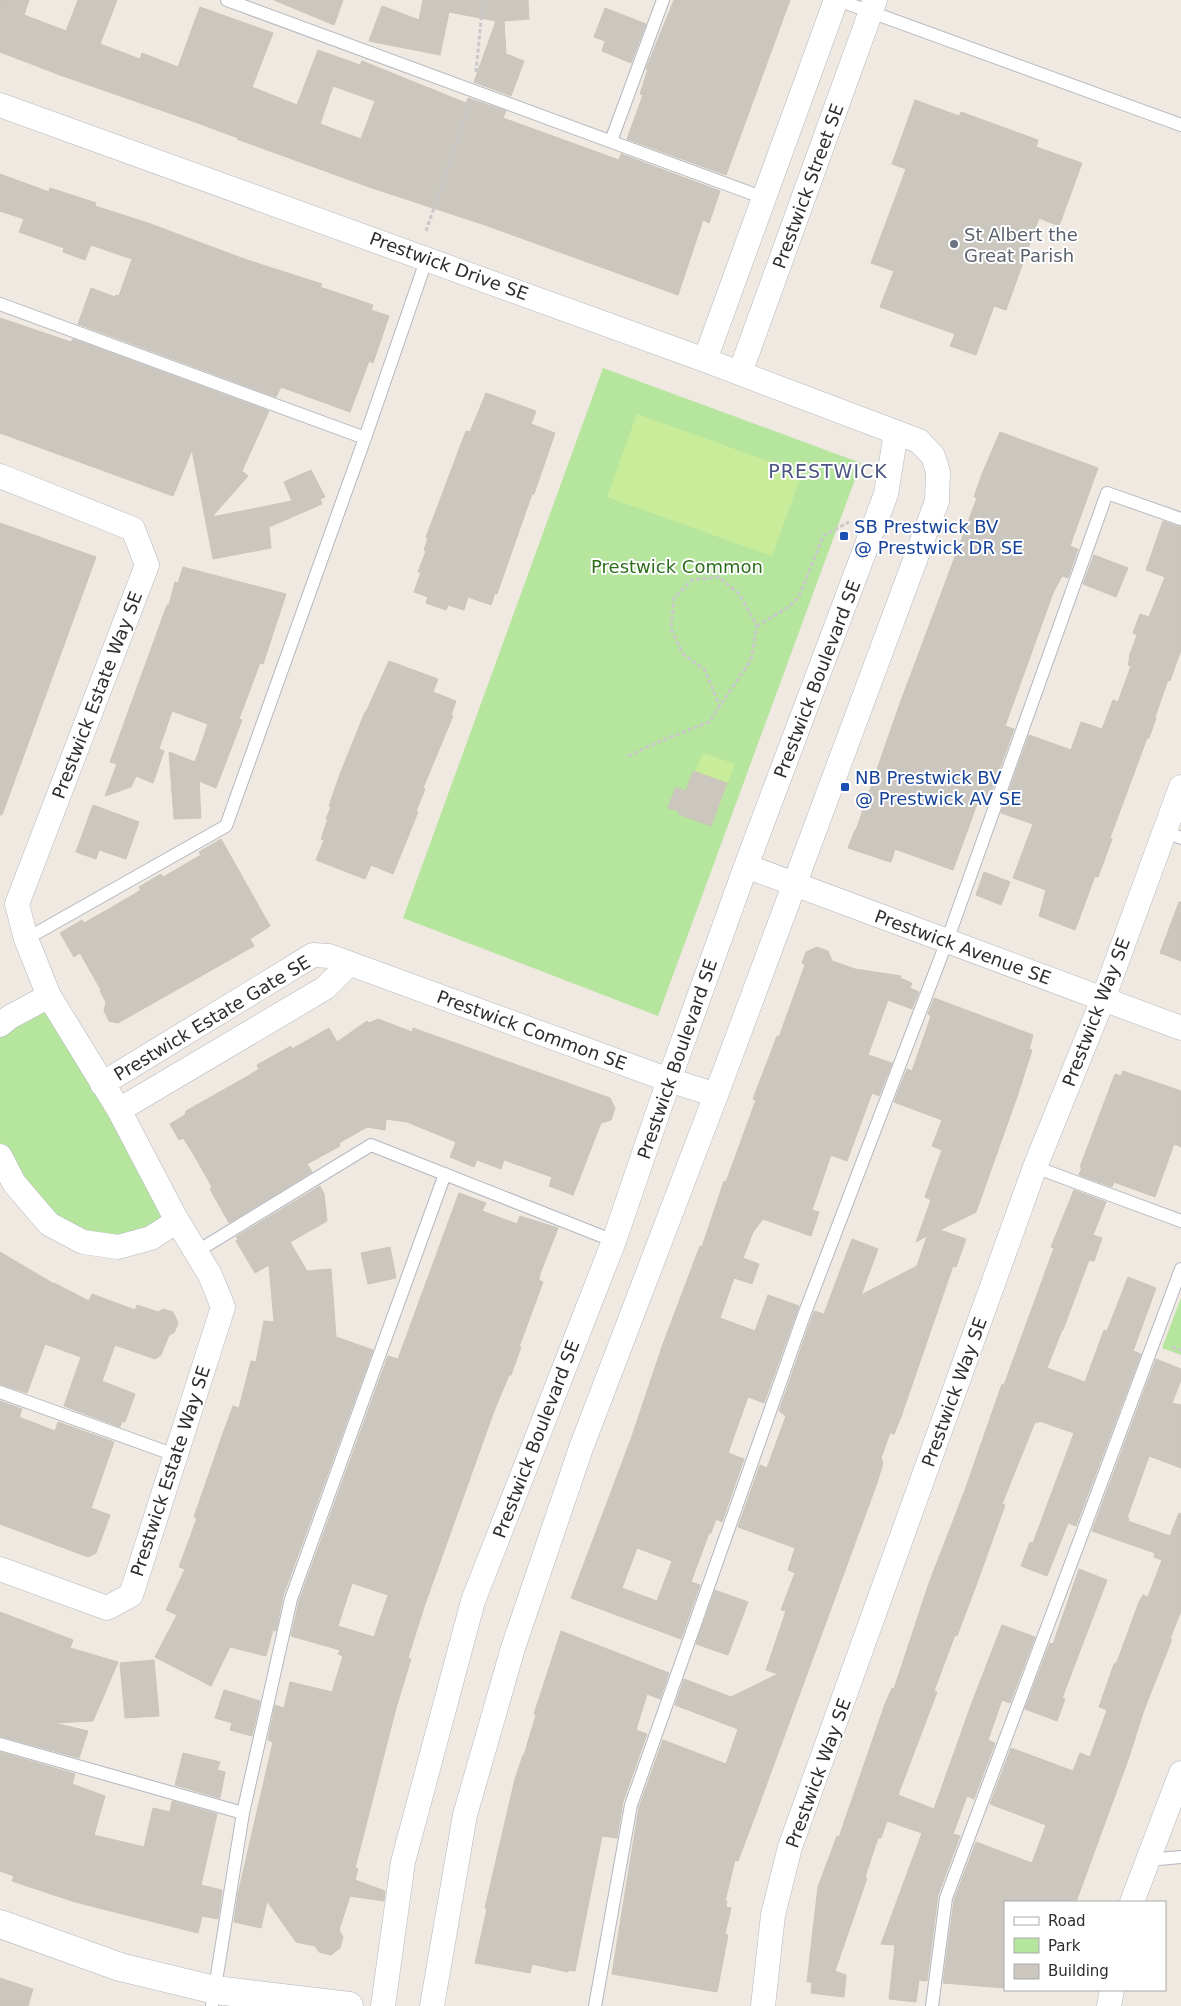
<svg xmlns="http://www.w3.org/2000/svg" width="1181" height="2006" font-family="'DejaVu Sans',sans-serif">
  <style>
    .green { fill: #b6e59e }
    .pitch { fill: #c9ec9a }
    .building { fill: #cbc7bf; stroke: #cbc5ba; fill-rule: evenodd }
    .lines { fill: none; stroke-linecap: round; stroke-linejoin: round }
    .lane-casing { stroke: #b4b7c1; stroke-width: 14 }
    .street-casing { stroke: #b4b7c1; stroke-width: 25 }
    .secondary-casing { stroke: #b4b7c1; stroke-width: 29 }
    .path { stroke: #c9c9c9; stroke-width: 3; stroke-dasharray: 4 2.5; stroke-linecap: butt }
    .lane { stroke: #fff; stroke-width: 12 }
    .street { stroke: #fff; stroke-width: 24 }
    .secondary { stroke: #fff; stroke-width: 28 }
    .worship-dot { fill: #6b7280; stroke: #fff; stroke-width: 2 }
    .transit-dot { fill: #1a4fb4; stroke: #fff; stroke-width: 2 }
    .labels { text-anchor: middle; dominant-baseline: central; stroke-width: 4; stroke-linejoin: round; paint-order: stroke }
    .street-label { font-size: 18px; fill: #2e2e2e; stroke: #fff }
    .worship-label { font-size: 18px; fill: #5b616d; stroke: #fff; text-anchor: start }
    .transit-label { font-size: 18px; fill: #164399; stroke: #fff; text-anchor: start }
    .park-label { font-size: 18px; fill: #2c6e1b; stroke: #fff }
    .neighbourhood-label { font-size: 19px; letter-spacing: 1px; fill: #4d5680; stroke: #fff }
  </style>
  <rect width="100%" height="100%" fill="#efe9e1"/>
  <path class="green" d="M 603,368 L 861,463 L 658,1016 L 403,918 Z
    M 49,996 L 175,1217 L 151,1238 L 83,1242 L 0,1156 L 0,1025 Z
    M 1181,1298 L 1181,1355 L 1162,1348 Z"/>
  <path class="pitch" d="M 637,414 L 802,473 L 772,556 L 607,497 Z
    M 703,753 L 735,764 L 713,822 L 691,813 L 691,781 Z"/>
  <path class="building" d="M 0,0 L 29,0 L 24,15 L 66,31 L 78,0 L 117,0 L 100,44 L 140,59 L 142,53 L 178,67 L 200,7 L 273,33 L 252,87 L 297,105 L 318,50 L 360,65 L 362,61 L 466,103 L 468,98 L 506,111 L 503,118 L 619,160 L 621,154 L 720,191 L 709,223 L 703,220 L 678,295 L 485,225 L 372,188 L 256,146 L 237,139 L 238,138 L 195,122 L 60,75 L 0,52 ZM 333,86 L 375,101 L 361,139 L 320,124 Z
    M 274,0 L 343,0 L 334,25 Z
    M 423,0 L 528,0 L 529,19 L 504,21 L 506,54 L 524,61 L 511,96 L 474,82 L 496,21 L 449,12 L 440,55 L 369,41 L 382,6 L 419,20 Z
    M 674,0 L 790,0 L 726,175 L 627,139 L 643,95 L 640,94 L 648,69 L 646,69 Z
    M 605,8 L 646,24 L 631,63 L 602,51 L 605,41 L 594,37 Z
    M 915,100 L 959,116 L 961,112 L 1038,140 L 1036,147 L 1082,163 L 1059,226 L 1039,218 L 1006,310 L 994,306 L 976,355 L 950,346 L 955,334 L 880,307 L 894,271 L 871,263 L 906,169 L 892,164 Z
    M 0,174 L 49,192 L 50,188 L 78,197 L 96,203 L 95,206 L 148,223 L 247,260 L 322,284 L 320,287 L 373,305 L 371,310 L 389,316 L 373,363 L 369,361 L 350,412 L 281,387 L 276,397 L 78,324 L 91,288 L 115,297 L 116,295 L 119,296 L 132,259 L 91,245 L 85,260 L 63,252 L 64,248 L 19,232 L 24,219 L 0,211 Z
    M 0,318 L 71,342 L 73,339 L 269,411 L 242,471 L 248,476 L 212,517 L 292,501 L 284,482 L 311,470 L 325,497 L 320,499 L 322,504 L 269,527 L 271,548 L 213,559 L 192,450 L 173,496 L 0,433 Z
    M 486,393 L 536,411 L 531,424 L 555,433 L 534,494 L 532,494 L 497,594 L 495,593 L 491,605 L 468,597 L 464,610 L 448,605 L 446,610 L 426,603 L 428,597 L 414,592 L 421,572 L 418,572 L 426,551 L 424,550 L 428,538 L 426,537 L 466,431 L 470,432 Z
    M 1000,432 L 1098,468 L 1070,546 L 1078,549 L 1068,578 L 1062,576 L 1053,593 L 1005,726 L 1014,729 L 986,807 L 977,804 L 953,870 L 895,849 L 891,862 L 884,860 L 848,848 L 855,830 L 856,830 L 899,706 L 977,498 L 974,497 L 982,474 Z
    M 1163,521 L 1181,527 L 1181,650 L 1170,681 L 1168,680 L 1155,717 L 1156,718 L 1149,738 L 1147,738 L 1110,838 L 1112,839 L 1098,877 L 1095,876 L 1075,930 L 1039,916 L 1046,890 L 1013,878 L 1033,824 L 1001,813 L 1029,735 L 1071,750 L 1081,722 L 1102,729 L 1113,700 L 1118,702 L 1131,666 L 1128,665 L 1130,657 L 1129,657 L 1137,635 L 1133,633 L 1140,614 L 1149,617 L 1165,577 L 1146,570 Z
    M 0,523 L 96,557 L 2,815 L 0,815 Z
    M 1094,555 L 1128,568 L 1116,597 L 1083,584 Z
    M 183,567 L 286,594 L 263,664 L 260,663 L 239,719 L 242,720 L 216,788 L 199,781 L 201,818 L 174,819 L 169,752 L 195,762 L 208,724 L 172,711 L 159,749 L 164,751 L 153,783 L 136,776 L 131,787 L 105,796 L 117,764 L 110,762 L 167,605 L 169,605 L 175,582 L 178,583 Z
    M 389,661 L 438,679 L 433,692 L 456,701 L 451,715 L 453,716 L 423,788 L 425,789 L 416,811 L 418,812 L 393,874 L 371,865 L 365,879 L 316,860 L 324,840 L 321,839 L 328,819 L 326,819 L 331,807 L 329,806 L 340,774 L 365,712 L 366,712 Z
    M 693,771 L 727,783 L 711,826 L 678,814 L 679,811 L 668,808 L 676,787 L 686,791 Z
    M 93,805 L 139,822 L 126,859 L 99,850 L 96,859 L 76,852 Z
    M 221,839 L 270,926 L 250,939 L 254,946 L 118,1023 L 109,1021 L 104,1011 L 106,1002 L 100,991 L 101,990 L 80,953 L 74,957 L 60,933 L 82,920 L 84,923 L 114,906 L 141,890 L 139,887 L 161,874 L 163,877 L 201,855 L 199,852 Z
    M 984,872 L 1010,882 L 1001,905 L 976,895 Z
    M 1179,902 L 1181,902 L 1181,961 L 1160,953 Z
    M 817,947 L 828,951 L 832,961 L 855,969 L 901,976 L 900,978 L 912,983 L 910,988 L 919,992 L 912,1009 L 888,1000 L 868,1055 L 892,1063 L 879,1096 L 872,1093 L 847,1161 L 831,1155 L 812,1210 L 819,1212 L 811,1236 L 763,1219 L 753,1232 L 743,1258 L 759,1264 L 752,1284 L 734,1278 L 720,1318 L 755,1331 L 768,1295 L 799,1306 L 764,1403 L 748,1397 L 728,1453 L 744,1459 L 722,1522 L 716,1519 L 711,1533 L 709,1533 L 691,1582 L 700,1585 L 681,1639 L 571,1598 L 631,1439 L 663,1344 L 700,1246 L 702,1247 L 724,1181 L 726,1182 L 756,1100 L 753,1099 L 777,1036 L 779,1037 L 805,965 L 802,963 L 806,952 ZM 637,1548 L 672,1561 L 657,1601 L 622,1588 Z
    M 934,998 L 1033,1035 L 1029,1049 L 1032,1050 L 1018,1094 L 976,1212 L 940,1230 L 966,1239 L 956,1267 L 953,1266 L 901,1417 L 894,1434 L 890,1433 L 881,1458 L 883,1463 L 877,1483 L 759,1805 L 738,1861 L 735,1860 L 725,1901 L 727,1901 L 726,1907 L 731,1908 L 725,1934 L 728,1935 L 717,1992 L 612,1974 L 639,1807 L 663,1740 L 726,1764 L 738,1729 L 675,1705 L 684,1679 L 731,1697 L 778,1674 L 766,1670 L 786,1611 L 781,1610 L 795,1573 L 788,1570 L 795,1548 L 738,1527 L 760,1465 L 767,1468 L 786,1416 L 779,1411 L 814,1311 L 824,1314 L 852,1239 L 878,1249 L 861,1295 L 917,1266 L 927,1236 L 916,1242 L 931,1200 L 925,1197 L 942,1150 L 932,1146 L 942,1120 L 894,1102 L 907,1069 L 912,1071 L 929,1022 L 931,1016 L 928,1014 Z
    M 378,1019 L 412,1032 L 413,1028 L 610,1098 L 615,1108 L 611,1120 L 601,1123 L 573,1195 L 549,1186 L 552,1177 L 504,1160 L 501,1169 L 477,1160 L 474,1167 L 450,1157 L 456,1142 L 407,1122 L 386,1119 L 385,1130 L 367,1127 L 339,1143 L 340,1146 L 307,1164 L 312,1172 L 229,1223 L 210,1189 L 212,1187 L 191,1150 L 183,1138 L 179,1140 L 170,1124 L 185,1115 L 186,1111 L 248,1076 L 259,1069 L 257,1065 L 291,1046 L 292,1049 L 329,1028 L 337,1042 L 367,1021 L 369,1023 Z
    M 1123,1071 L 1181,1091 L 1181,1147 L 1174,1144 L 1155,1197 L 1114,1182 L 1112,1187 L 1079,1175 L 1082,1167 L 1080,1167 L 1115,1074 L 1121,1076 Z
    M 320,1186 L 324,1194 L 327,1221 L 290,1242 L 307,1271 L 331,1269 L 336,1337 L 373,1350 L 283,1596 L 276,1631 L 273,1630 L 266,1656 L 230,1647 L 211,1686 L 155,1657 L 177,1615 L 166,1610 L 185,1569 L 179,1567 L 197,1518 L 194,1517 L 221,1439 L 233,1406 L 239,1408 L 251,1361 L 256,1362 L 264,1321 L 274,1322 L 269,1265 L 255,1273 L 236,1241 L 238,1239 L 236,1237 Z
    M 1074,1190 L 1106,1202 L 1093,1235 L 1102,1238 L 1094,1261 L 1089,1260 L 1063,1330 L 1062,1330 L 1047,1368 L 1085,1382 L 1104,1330 L 1107,1331 L 1128,1277 L 1156,1288 L 1133,1351 L 1141,1354 L 1076,1526 L 1068,1523 L 1047,1576 L 1021,1566 L 1030,1542 L 1033,1543 L 1074,1433 L 1039,1421 L 1038,1423 L 1035,1422 L 1002,1504 L 1005,1505 L 977,1583 L 957,1636 L 955,1635 L 934,1691 L 937,1692 L 898,1795 L 934,1809 L 971,1705 L 1002,1625 L 1035,1637 L 1010,1703 L 1002,1700 L 988,1740 L 995,1743 L 974,1799 L 967,1796 L 953,1834 L 960,1836 L 938,1895 L 927,1981 L 919,1980 L 916,2002 L 889,1999 L 895,1945 L 881,1944 L 922,1833 L 887,1821 L 881,1838 L 878,1838 L 865,1877 L 867,1878 L 835,1971 L 846,1975 L 844,1997 L 811,1993 L 812,1982 L 807,1982 L 818,1887 L 837,1836 L 839,1837 L 885,1704 L 892,1688 L 894,1689 L 929,1583 L 965,1490 L 1002,1384 L 1004,1385 L 1054,1248 L 1051,1247 Z
    M 459,1193 L 486,1203 L 482,1211 L 517,1224 L 520,1216 L 558,1228 L 540,1274 L 539,1280 L 543,1282 L 519,1347 L 521,1347 L 511,1375 L 509,1375 L 494,1411 L 424,1607 L 408,1658 L 411,1659 L 396,1708 L 355,1868 L 358,1869 L 355,1880 L 385,1891 L 384,1901 L 350,1896 L 339,1930 L 343,1937 L 340,1948 L 331,1955 L 319,1952 L 315,1946 L 296,1942 L 267,1901 L 261,1928 L 234,1922 L 238,1894 L 273,1742 L 268,1740 L 275,1705 L 284,1708 L 290,1682 L 332,1692 L 343,1656 L 338,1654 L 340,1650 L 291,1636 L 299,1601 L 388,1356 L 398,1359 ZM 352,1583 L 388,1595 L 374,1637 L 338,1626 Z
    M 390,1247 L 396,1278 L 368,1284 L 361,1253 Z
    M 0,1252 L 54,1284 L 54,1283 L 89,1301 L 92,1294 L 135,1310 L 137,1305 L 158,1312 L 163,1309 L 173,1312 L 178,1323 L 174,1333 L 169,1335 L 161,1355 L 155,1359 L 115,1345 L 102,1381 L 135,1394 L 125,1422 L 122,1421 L 120,1427 L 64,1406 L 81,1357 L 45,1344 L 27,1393 L 0,1384 Z
    M 1156,1359 L 1181,1369 L 1181,1380 L 1172,1403 L 1181,1405 L 1181,1468 L 1149,1456 L 1127,1518 L 1129,1518 L 1128,1521 L 1170,1536 L 1179,1513 L 1181,1514 L 1181,1611 L 1170,1639 L 1172,1639 L 1144,1710 L 1128,1760 L 1076,1902 L 1005,1902 L 1005,1988 L 943,1983 L 954,1900 L 976,1842 L 1032,1863 L 1046,1825 L 990,1804 L 1011,1748 L 1073,1771 L 1080,1753 L 1090,1757 L 1107,1710 L 1099,1707 L 1114,1664 L 1117,1662 L 1139,1602 L 1143,1595 L 1148,1597 L 1162,1560 L 1154,1557 L 1155,1553 L 1092,1531 Z
    M 0,1401 L 22,1409 L 19,1417 L 55,1431 L 58,1422 L 114,1442 L 91,1508 L 110,1515 L 96,1553 L 88,1557 L 0,1524 Z
    M 1079,1569 L 1107,1580 L 1062,1698 L 1065,1699 L 1057,1721 L 1025,1709 L 1050,1643 L 1053,1644 Z
    M 715,1590 L 748,1602 L 728,1655 L 696,1644 Z
    M 0,1612 L 73,1640 L 70,1648 L 118,1662 L 93,1721 L 54,1723 L 88,1731 L 79,1758 L 0,1736 Z
    M 561,1631 L 669,1673 L 660,1699 L 647,1694 L 636,1730 L 647,1734 L 623,1802 L 617,1838 L 602,1836 L 575,1971 L 569,1970 L 568,1972 L 532,1964 L 530,1973 L 475,1963 L 487,1909 L 485,1908 L 515,1779 L 523,1755 L 524,1755 L 536,1715 L 534,1714 Z
    M 154,1660 L 159,1716 L 125,1718 L 120,1663 Z
    M 224,1690 L 260,1701 L 252,1736 L 230,1730 L 232,1723 L 215,1718 Z
    M 0,1752 L 75,1774 L 72,1784 L 105,1796 L 94,1835 L 144,1847 L 153,1808 L 170,1812 L 172,1801 L 217,1814 L 201,1885 L 222,1890 L 218,1919 L 202,1916 L 198,1933 L 75,1902 L 12,1881 L 14,1876 L 0,1871 Z
    M 183,1753 L 220,1762 L 217,1770 L 225,1772 L 220,1798 L 175,1785 Z
    M 0,1978 L 33,1989 L 28,2006 L 0,2006 Z"/>
  <g class="lines">
    <defs>
      <path id="lane" d="M 227,0 L 764,198
        M 838,0 L 1181,125
        M 611,141 L 663,0
        M 0,304 L 365,438 L 226,826 L 26,939
        M 365,438 L 427,258
        M 1165,832 L 1181,838
        M 1035,1167 L 1181,1221
        M 196,1252 L 371,1145 L 614,1241
        M 0,1392 L 175,1455
        M 0,1744 L 243,1813
        M 1148,1860 L 1181,1857
        M 212,2006 L 243,1813 L 291,1599 L 445,1174
        M 595,2006 L 631,1805 L 804,1315 L 947,941 L 1107,493 L 1181,519
        M 932,2006 L 946,1898 L 1181,1269"/>
      <path id="street" d="M 0,105 L 705,360 L 919,441 L 933,456 L 938,472 L 937,501 L 716,1095 L 581,1448 L 513,1648 L 465,1815 L 432,2006
        M 705,360 L 836,0
        M 740,373 L 875,0
        M 0,476 L 133,529 L 147,565 L 17,904 L 26,939 L 49,996 L 119,1110 L 175,1217 L 210,1275 L 223,1307 L 131,1595 L 107,1608 L 0,1569
        M 746,866 L 1181,1028
        M 0,1025 L 10,1017 L 49,996
        M 102,1084 L 313,955 L 329,956 L 669,1080 L 716,1095
        M 119,1110 L 325,988 L 349,964
        M 0,1156 L 14,1183 L 49,1224 L 83,1242 L 118,1247 L 151,1238 L 177,1221
        M 1132,1902 L 1181,1773
        M 383,2006 L 403,1862 L 473,1601 L 614,1241 L 669,1080 L 746,866 L 886,494 L 896,433
        M 763,2006 L 773,1915 L 790,1847 L 1035,1167 L 1103,999 L 1181,787
        M 1109,2006 L 1112,1990"/>
      <path id="secondary" d="M 0,1924 L 120,1967 L 215,1990 L 349,2006"/>
    </defs>
    <use href="#lane" class="lane-casing"/>
    <use href="#street" class="street-casing"/>
    <use href="#secondary" class="secondary-casing"/>
    <path class="path" d="M 476,72 L 483,0
      M 426,231 L 468,109
      M 757,626 L 787,608 L 799,597 L 823,536 L 849,522
      M 628,756 L 658,742 L 709,722 L 751,660 L 757,626 L 740,595 L 719,577 L 692,580 L 674,598 L 671,629 L 683,654 L 705,670 L 720,707
      M 1172,1347 L 1181,1350"/>
    <use href="#lane" class="lane"/>
    <use href="#street" class="street"/>
    <use href="#secondary" class="secondary"/>
  </g>
  <circle class="worship-dot" cx="954" cy="244" r="5"/>
  <g class="transit-dot">
    <rect x="839" y="531" width="10" height="10" rx="2.5"/>
    <rect x="840" y="782" width="10" height="10" rx="2.5"/>
  </g>
  <g class="labels">
    <g class="street-label">
      <text transform="translate(808 186) rotate(-70)">Prestwick Street SE</text>
      <text transform="translate(449 266) rotate(20)">Prestwick Drive SE</text>
      <text transform="translate(817 679) rotate(-69)">Prestwick Boulevard SE</text>
      <text transform="translate(97 695) rotate(-69)">Prestwick Estate Way SE</text>
      <text transform="translate(963 947) rotate(20)">Prestwick Avenue SE</text>
      <text transform="translate(1096 1012) rotate(-69)">Prestwick Way SE</text>
      <text transform="translate(212 1018) rotate(-31)">Prestwick Estate Gate SE</text>
      <text transform="translate(532 1030) rotate(20)">Prestwick Common SE</text>
      <text transform="translate(677 1059) rotate(-71)">Prestwick Boulevard SE</text>
      <text transform="translate(954 1392) rotate(-70)">Prestwick Way SE</text>
      <text transform="translate(536 1439) rotate(-69)">Prestwick Boulevard SE</text>
      <text transform="translate(170 1471) rotate(-72)">Prestwick Estate Way SE</text>
      <text transform="translate(818 1773) rotate(-70)">Prestwick Way SE</text>
    </g>
    <g class="worship-label">
      <text x="964" y="234">St Albert the<tspan x="964" dy="21">Great Parish</tspan></text>
    </g>
    <g class="transit-label">
      <text x="854" y="526">SB Prestwick BV<tspan x="854" dy="21">@ Prestwick DR SE</tspan></text>
      <text x="855" y="777">NB Prestwick BV<tspan x="855" dy="21">@ Prestwick AV SE</tspan></text>
    </g>
    <g class="park-label">
      <text x="677" y="566">Prestwick Common</text>
    </g>
    <g class="neighbourhood-label">
      <text x="828" y="471">PRESTWICK</text>
    </g>
  </g>
  <rect x="1004" y="1901" width="162" height="90" fill="#ffffff" stroke="#ababab"/>
  <rect x="1014" y="1917" width="25" height="8" fill="#ffffff" stroke="#ababab"/>
  <text x="1048" y="1926" font-size="15" fill="#2e2e2e">Road</text>
  <rect x="1014" y="1938" width="25" height="15" fill="#b6e59e" stroke="#ababab"/>
  <text x="1048" y="1951" font-size="15" fill="#2e2e2e">Park</text>
  <rect x="1014" y="1964" width="25" height="15" fill="#cbc7bf" stroke="#ababab"/>
  <text x="1048" y="1976" font-size="15" fill="#2e2e2e">Building</text>
</svg>
